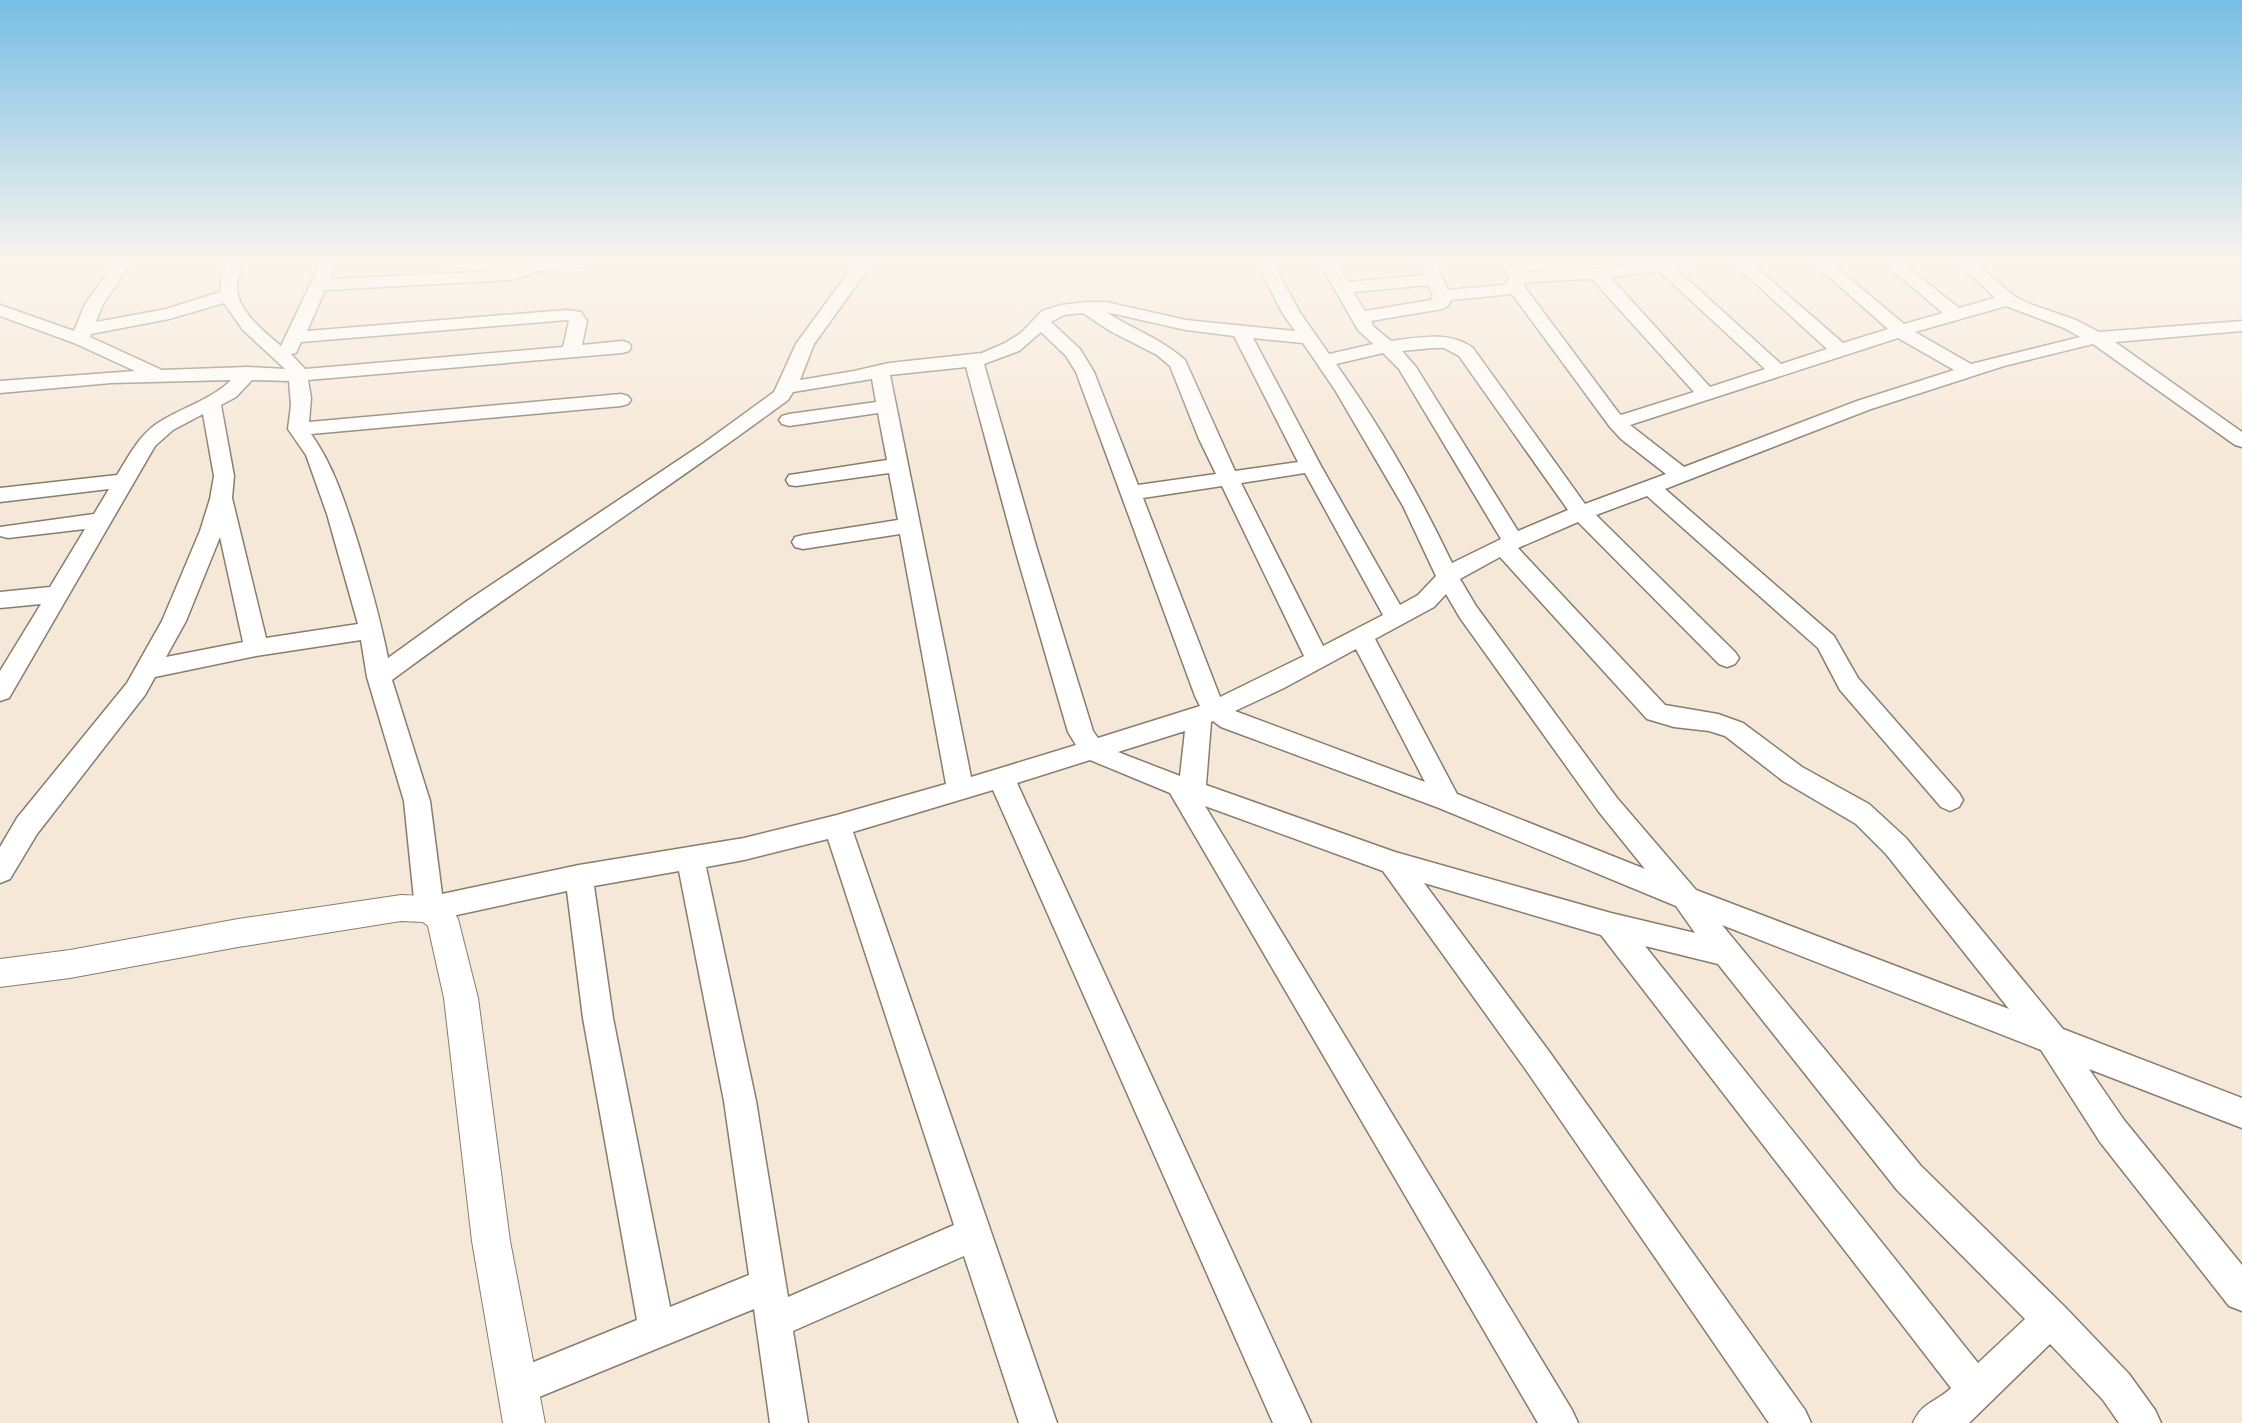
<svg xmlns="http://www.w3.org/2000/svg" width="2242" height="1423" font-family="Inter,sans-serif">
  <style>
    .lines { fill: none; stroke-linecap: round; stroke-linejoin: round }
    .street-casing { stroke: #887c6d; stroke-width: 3 }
    .secondary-casing { stroke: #887c6d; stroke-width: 2 }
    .street { fill: #fff; fill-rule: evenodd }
    .secondary { fill: #fff; fill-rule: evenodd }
  </style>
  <rect width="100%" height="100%" fill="#f6e8d8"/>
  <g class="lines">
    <defs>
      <path id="street" d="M 116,262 L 132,262 L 103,304 L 96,322 L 166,309 L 220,292 L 221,278 L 228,262 L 244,262 C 241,270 237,279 237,288 C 238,312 265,332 281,346 L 321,262 L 337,262 L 330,279 L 511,270 L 521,266 L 524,262 L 589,262 L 587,266 L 581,267 L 535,272 L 527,276 L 511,280 L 325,290 L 307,331 L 567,310 L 581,312 L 587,321 L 582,345 L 622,341 L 629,343 L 631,347 L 629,351 L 622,353 L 308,380 L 311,398 L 309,422 L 621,394 L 628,396 L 631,400 L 628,404 L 621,406 L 311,434 C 334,466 346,505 358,543 C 370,583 380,618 388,658 L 467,601 L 704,443 L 774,392 L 796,344 L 856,262 L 873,262 L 814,344 L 800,380 L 854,371 L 889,363 L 982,353 L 1005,343 L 1021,333 L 1042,311 L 1061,305 L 1087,302 L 1106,302 L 1186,320 L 1295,331 L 1283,314 L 1256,262 L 1272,262 L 1301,314 L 1329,354 L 1373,344 L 1358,330 L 1319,262 L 1335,262 L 1348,282 L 1424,275 L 1419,262 L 1435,262 L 1448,290 L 1503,285 L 1509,280 L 1506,271 L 1509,267 L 1521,267 L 1524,272 L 1597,269 L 1651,262 L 1697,262 L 1695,266 L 1676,269 L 1781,364 L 1827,349 L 1732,262 L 1750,262 L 1843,343 L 1888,329 L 1812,262 L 1830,262 L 1904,324 L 1943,313 L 1883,262 L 1901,262 L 1959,308 L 1995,298 L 1957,262 L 1975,262 L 2014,296 L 2030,304 L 2076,320 L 2099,332 L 2242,321 L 2242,331 L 2115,342 L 2242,432 L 2242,447 L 2235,445 L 2093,344 L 2004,366 L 1871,409 L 1665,489 L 1834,636 L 1858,678 L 1959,793 L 1963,800 L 1959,807 L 1950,811 L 1941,807 L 1840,690 L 1818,648 L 1647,496 L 1596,515 L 1735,652 L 1739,658 L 1735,664 L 1727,667 L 1719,664 L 1578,522 L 1518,548 L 1665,705 L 1718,714 L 1743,723 L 1802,767 L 1869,804 L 1906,838 L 2063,1029 L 2242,1098 L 2242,1128 L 2089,1069 L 2124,1120 L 2242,1265 L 2242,1311 L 2229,1306 L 2100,1142 L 2041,1050 L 1722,925 L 1921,1166 L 2064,1306 L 2129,1374 L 2155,1410 L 2161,1423 L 2119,1423 L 2103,1400 L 2050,1344 L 1969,1423 L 1913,1423 C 1922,1402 1935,1403 1951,1388 L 1601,935 L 1424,883 L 1548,1050 L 1805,1410 L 1811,1423 L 1769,1423 L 1526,1070 L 1383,871 L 1205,806 L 1572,1410 L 1578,1423 L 1538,1423 L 1170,793 L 1090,760 L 1017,783 L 1311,1423 L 1273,1423 L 993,790 L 853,832 L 1057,1423 L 1019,1423 L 964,1256 L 793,1331 L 808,1423 L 770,1423 L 754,1309 L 517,1406 L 504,1400 L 498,1387 L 504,1374 L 637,1320 L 583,1018 L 567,891 L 429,921 L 419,918 L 415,909 L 404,801 L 367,677 L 361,640 L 256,656 L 155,677 L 145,695 L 37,834 L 10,879 L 0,883 L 0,847 L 17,818 L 127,683 L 162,621 L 200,531 L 210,499 L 214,476 L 203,414 L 173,430 L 155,446 L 9,698 L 0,701 L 0,671 L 41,604 L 0,608 L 0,592 L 50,587 L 85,529 L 8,538 L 0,536 L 0,527 L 94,514 L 109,489 L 0,502 L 0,488 L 117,475 C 129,456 140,433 161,421 C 184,407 212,399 231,380 L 111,383 L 0,393 L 0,381 L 135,371 L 74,343 L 0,316 L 0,305 L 74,331 L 85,304 ZM 1659,271 L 1765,369 L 1710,387 L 1610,277 ZM 1592,279 L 1694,392 L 1621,415 L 1618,412 L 1524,286 L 1526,282 ZM 1428,285 L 1433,296 L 1431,300 L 1365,311 L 1353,292 ZM 1512,294 L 1610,427 L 1621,439 L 1666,474 L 1585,504 L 1473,348 C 1448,330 1419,338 1391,341 L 1374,327 L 1371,321 L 1442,309 L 1448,306 L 1451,300 ZM 224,303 L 243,330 L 285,369 L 248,367 L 162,370 L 90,337 L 91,334 L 169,319 ZM 2006,306 L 2064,328 L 2080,337 L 1971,364 L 1915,332 ZM 1106,312 L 1186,330 L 1234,336 L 1298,462 L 1235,471 L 1185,360 C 1162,339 1132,329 1106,312 ZM 1083,313 L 1110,331 L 1157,355 L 1170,366 L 1199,439 L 1216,474 L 1138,485 L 1094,372 L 1080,349 L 1051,322 L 1064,315 ZM 567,320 L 569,321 L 563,347 L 305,369 L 291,354 L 296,353 L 301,342 ZM 1041,332 L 1066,356 L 1076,372 L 1195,696 L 1200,706 L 1098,738 L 1093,731 L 1037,549 L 984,364 L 1019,351 ZM 1253,338 L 1303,343 L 1335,390 L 1403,506 L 1436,576 L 1418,595 L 1400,605 L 1321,466 ZM 1898,338 L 1954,370 L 1857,401 L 1684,467 L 1630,425 ZM 1432,348 L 1444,348 L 1459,356 L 1568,510 L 1518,531 L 1416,367 L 1402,351 ZM 1383,353 L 1399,369 L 1501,539 L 1452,563 C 1419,494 1381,427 1336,364 ZM 966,367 L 1015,549 L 1068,732 L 1076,745 L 971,777 L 890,375 ZM 872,379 L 876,402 L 789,414 L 782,416 L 779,420 L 782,424 L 789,426 L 878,413 L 887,460 L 796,474 L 789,475 L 786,480 L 789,485 L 796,486 L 889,473 L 898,520 L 803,535 L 795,537 L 792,542 L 795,547 L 803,549 L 900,534 L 946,784 L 837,815 L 744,838 L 579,865 L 442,894 L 430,801 L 392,680 C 522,584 658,496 788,400 L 793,392 ZM 252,380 L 289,381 L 291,405 L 288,429 L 306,455 L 327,514 L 358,624 L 266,638 L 232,498 L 234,476 L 221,405 L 236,397 ZM 1305,473 L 1383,615 L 1323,646 L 1241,483 ZM 1222,486 L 1304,656 L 1220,697 L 1143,498 ZM 220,537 L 243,642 L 166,657 L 186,621 ZM 1500,557 L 1647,719 L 1674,727 L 1709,731 L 1725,736 L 1783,781 L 1856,824 L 1886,854 L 2009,1009 L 1696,890 L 1617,798 L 1476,606 L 1460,579 ZM 1446,594 L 1460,618 L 1599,812 L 1645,869 L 1457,794 L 1375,639 L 1434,607 ZM 1356,649 L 1425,782 L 1235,711 L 1284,688 ZM 1213,721 L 1221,727 L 1439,808 L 1676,906 L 1695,933 L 1611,913 L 1395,852 L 1206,785 L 1211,722 ZM 1185,731 L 1180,776 L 1118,752 ZM 828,839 L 954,1225 L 788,1297 L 756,1101 L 706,867 L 744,860 ZM 679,871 L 724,1101 L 749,1275 L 670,1307 L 613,1018 L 594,886 ZM 1645,946 L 1718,964 L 1897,1190 L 2025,1319 L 1978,1363 Z"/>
      <path id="secondary" d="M 401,895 C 424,896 446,895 458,919 L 478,998 L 510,1241 L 545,1423 L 503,1423 L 472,1241 L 444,998 L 428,926 L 423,922 L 401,921 L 238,947 L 70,978 L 0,987 L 0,959 L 70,950 L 238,919 Z"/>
    </defs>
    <use href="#street" class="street-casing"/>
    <use href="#secondary" class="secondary-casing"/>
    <use href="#street" class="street"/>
    <use href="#secondary" class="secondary"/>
  </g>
  <linearGradient id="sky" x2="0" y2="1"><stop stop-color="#77bee5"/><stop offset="0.57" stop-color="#fbf5ed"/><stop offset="1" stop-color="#fbf5ed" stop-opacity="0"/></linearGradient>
  <rect width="2242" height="461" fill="url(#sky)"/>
</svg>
